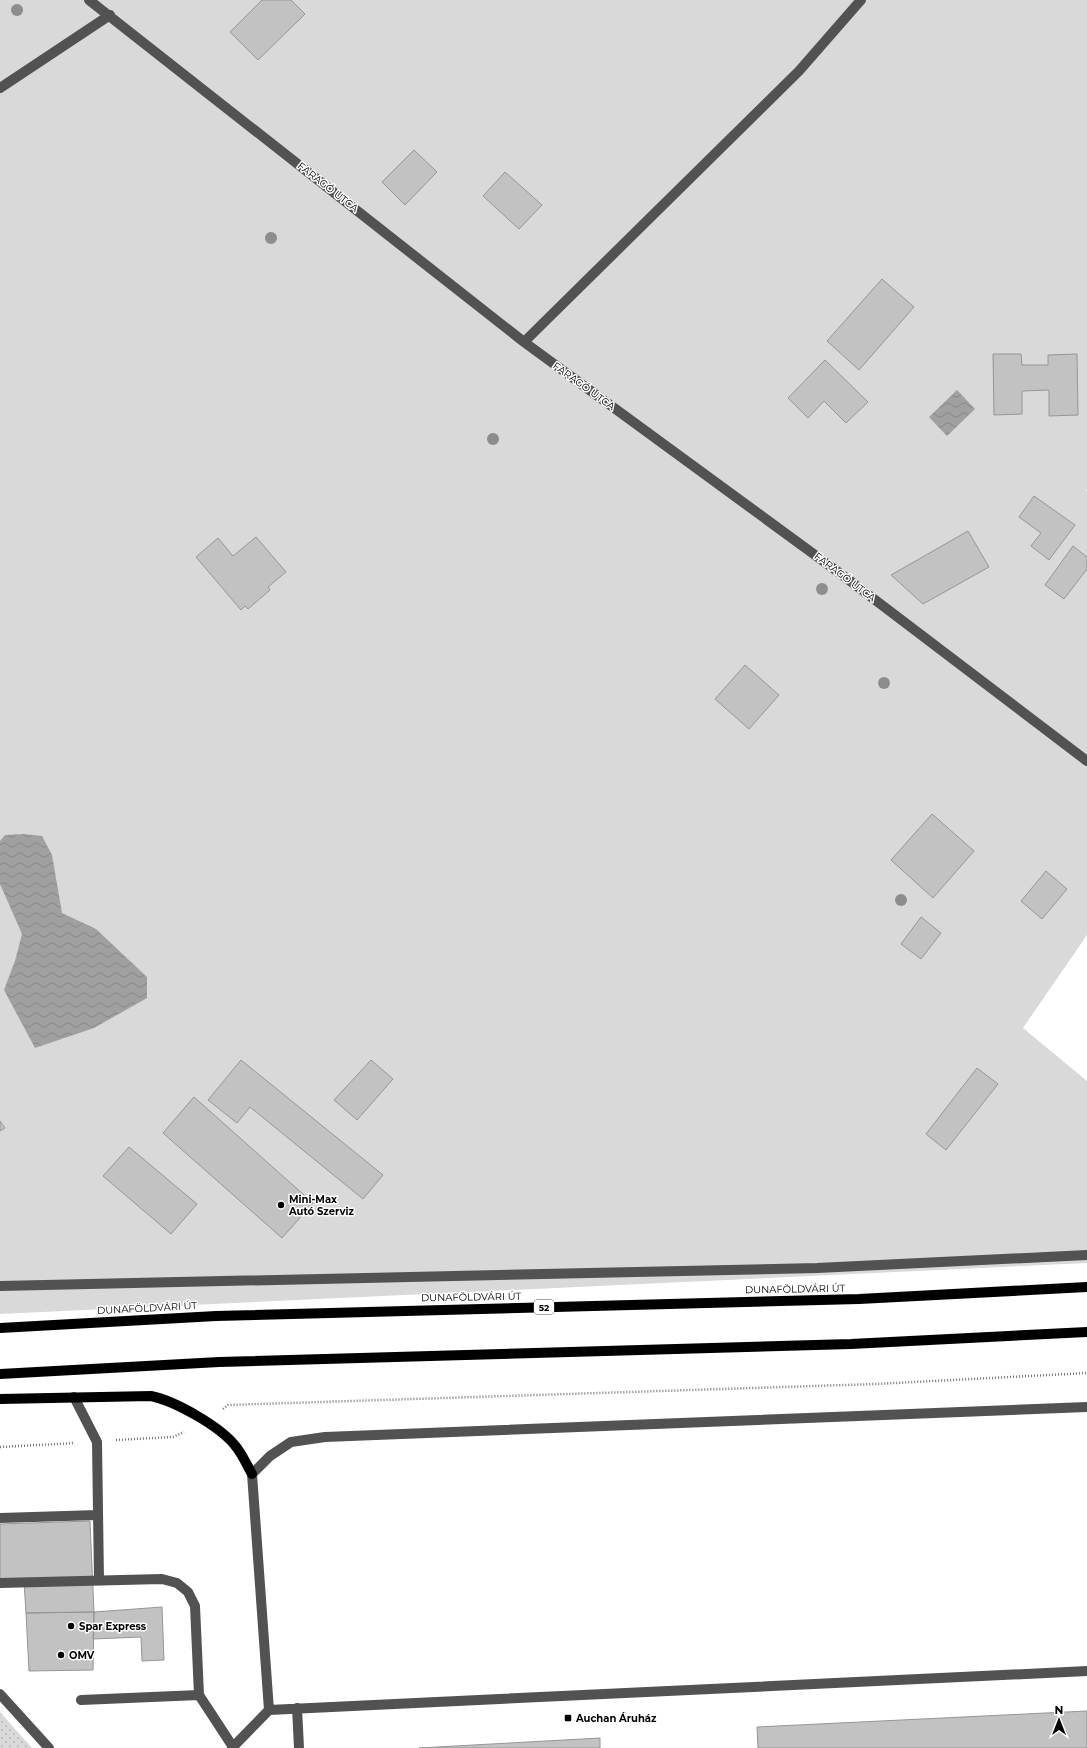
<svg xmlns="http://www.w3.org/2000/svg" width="1087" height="1748" font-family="Montserrat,sans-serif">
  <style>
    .grass { fill: url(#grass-dots) }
    .green { fill: #d9d9d9 }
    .water { fill: url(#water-waves) }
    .building { fill: #c2c2c2; stroke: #969696 }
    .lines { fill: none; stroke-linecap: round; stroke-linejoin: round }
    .path { stroke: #747474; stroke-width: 2.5; stroke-dasharray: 1 2; stroke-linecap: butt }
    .minor { stroke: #525252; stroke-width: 10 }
    .major { stroke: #000; stroke-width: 10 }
    .tree { fill: #8d8d8d }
    .poi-dot { fill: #000; stroke: #fff; stroke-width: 1.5 }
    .labels { text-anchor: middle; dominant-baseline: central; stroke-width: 3; stroke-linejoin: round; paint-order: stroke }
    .shield { fill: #fff; stroke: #4c4c4c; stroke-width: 1 }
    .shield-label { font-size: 9px; font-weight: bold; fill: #000 }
    .street-label { font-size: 10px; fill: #000; stroke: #fff }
    .poi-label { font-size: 10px; font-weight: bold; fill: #000; stroke: #fff; text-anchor: start }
  </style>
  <defs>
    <pattern id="grass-dots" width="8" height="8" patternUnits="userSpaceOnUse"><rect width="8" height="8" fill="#d9d9d9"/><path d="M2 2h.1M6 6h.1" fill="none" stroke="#b8b8b8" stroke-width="1.8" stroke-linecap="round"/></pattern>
    <pattern id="water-waves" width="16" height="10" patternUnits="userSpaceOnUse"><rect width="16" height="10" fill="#a0a0a0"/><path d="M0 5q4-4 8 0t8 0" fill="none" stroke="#888"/></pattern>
  </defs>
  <rect width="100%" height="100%" fill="#fff"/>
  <path class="grass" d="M 0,1712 L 32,1748 L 0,1748 Z"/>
  <path class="green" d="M 0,0 L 1087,0 L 1087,489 L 1086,490 L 1087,492 L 1087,935 L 1023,1028 L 1087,1081 L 1087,1263 L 0,1314 Z"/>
  <path class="water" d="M 957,390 L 975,409 L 947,436 L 929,417 Z
    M 24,834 L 42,836 L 52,855 L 62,913 L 96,929 L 147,977 L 147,998 L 94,1028 L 35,1048 L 4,990 L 15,961 L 22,934 L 0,884 L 0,841 L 5,835 Z"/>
  <path class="building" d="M 262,0 L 291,0 L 305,14 L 258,60 L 230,32 Z
    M 414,150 L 437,172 L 405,205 L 382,182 Z
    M 505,172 L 542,205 L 519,229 L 483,196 Z
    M 882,279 L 914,307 L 859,370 L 827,341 Z
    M 993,354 L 1021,354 L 1022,365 L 1048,365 L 1048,355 L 1077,354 L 1078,415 L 1049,416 L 1049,390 L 1022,391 L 1022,414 L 994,415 Z
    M 825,360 L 868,402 L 846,423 L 824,401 L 808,418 L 788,398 Z
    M 1034,496 L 1075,525 L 1049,560 L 1031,546 L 1041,533 L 1019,517 Z
    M 968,531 L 989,567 L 923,604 L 891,575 Z
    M 256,537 L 286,572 L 268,587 L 270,590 L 248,609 L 245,606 L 241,610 L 196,557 L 218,538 L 233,556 Z
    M 1073,546 L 1087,557 L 1087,569 L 1064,599 L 1045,585 Z
    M 745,665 L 779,695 L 749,729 L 715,699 Z
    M 932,814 L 974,851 L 933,898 L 891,860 Z
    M 1046,871 L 1067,889 L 1042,919 L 1021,901 Z
    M 921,917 L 941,933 L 921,959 L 901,944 Z
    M 241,1060 L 383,1175 L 363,1199 L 250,1107 L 237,1123 L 208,1100 Z
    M 371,1060 L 393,1079 L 357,1120 L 334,1100 Z
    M 977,1068 L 998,1084 L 946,1150 L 926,1134 Z
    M 194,1097 L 313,1203 L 282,1238 L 163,1133 Z
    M 0,1121 L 5,1128 L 0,1131 Z
    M 129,1147 L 197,1204 L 171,1234 L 103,1176 Z
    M 90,1521 L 94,1612 L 26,1613 L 24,1582 L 0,1583 L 0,1524 Z
    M 162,1607 L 164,1660 L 142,1661 L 141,1637 L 93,1639 L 94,1612 Z
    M 94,1612 L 93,1670 L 29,1671 L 26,1613 Z
    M 1087,1711 L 1087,1748 L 758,1748 L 757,1727 Z
    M 600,1738 L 600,1748 L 419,1748 Z"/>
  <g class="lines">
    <path class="path" d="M 223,1409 L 228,1405 L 876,1384 L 1087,1373
      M 116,1440 L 173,1437 L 184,1432
      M 0,1447 L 75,1443"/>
    <path class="minor" d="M 89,0 L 524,342 L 841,574 L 1087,761
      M 0,88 L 110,15
      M 524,342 L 799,71 L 861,0
      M 0,1286 L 817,1268 L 1087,1255
      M 74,1397 L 97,1442 L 99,1580
      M 0,1518 L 98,1515
      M 0,1583 L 162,1579 L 177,1583 L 188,1592 L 195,1606 L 199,1695 L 233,1747
      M 0,1694 L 49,1748
      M 81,1700 L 199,1695
      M 297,1708 L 299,1748
      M 269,1710 L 252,1474 L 270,1456 L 291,1442 L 325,1437 L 1087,1407
      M 232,1748 L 269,1710 L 1087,1671"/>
    <path class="major" d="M 0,1328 L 216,1316 L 859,1299 L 1087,1287
      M 0,1374 L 219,1362 L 851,1344 L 1087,1332
      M 0,1399 L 151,1396 C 175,1401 222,1427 237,1448 C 243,1456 247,1465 252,1474"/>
  </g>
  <g class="tree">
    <circle cx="17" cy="10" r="6"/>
    <circle cx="271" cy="238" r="6"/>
    <circle cx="493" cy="439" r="6"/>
    <circle cx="822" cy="589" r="6"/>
    <circle cx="884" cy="683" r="6"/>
    <circle cx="901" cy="900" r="6"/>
  </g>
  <g class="poi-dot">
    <circle cx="281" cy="1205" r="4"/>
    <circle cx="71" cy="1626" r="4"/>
    <circle cx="61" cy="1655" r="4"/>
    <rect x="564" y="1714" width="8" height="8" rx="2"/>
  </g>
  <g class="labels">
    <rect class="shield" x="534" y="1300" width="20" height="14" rx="3"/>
    <g class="shield-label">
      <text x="544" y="1307">52</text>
    </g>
    <g class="street-label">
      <text transform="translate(328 187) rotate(38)">FARAGÓ UTCA</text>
      <text transform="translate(584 386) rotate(36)">FARAGÓ UTCA</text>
      <text transform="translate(845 577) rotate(37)">FARAGÓ UTCA</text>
      <text transform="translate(795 1289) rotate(-1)">DUNAFÖLDVÁRI ÚT</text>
      <text transform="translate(471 1297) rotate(-1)">DUNAFÖLDVÁRI ÚT</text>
      <text transform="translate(147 1308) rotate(-3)">DUNAFÖLDVÁRI ÚT</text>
    </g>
    <g class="poi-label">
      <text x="289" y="1199">Mini-Max<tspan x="289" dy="12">Autó Szerviz</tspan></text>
      <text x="79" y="1626">Spar Express</text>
      <text x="69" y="1655">OMV</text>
      <text x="576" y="1718">Auchan Áruház</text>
    </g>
  </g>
  <g transform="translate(1059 1720)" stroke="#ffffff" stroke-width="3" paint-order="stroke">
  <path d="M0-3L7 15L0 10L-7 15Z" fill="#000000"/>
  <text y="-6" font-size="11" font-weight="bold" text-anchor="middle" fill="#000000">N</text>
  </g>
</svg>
